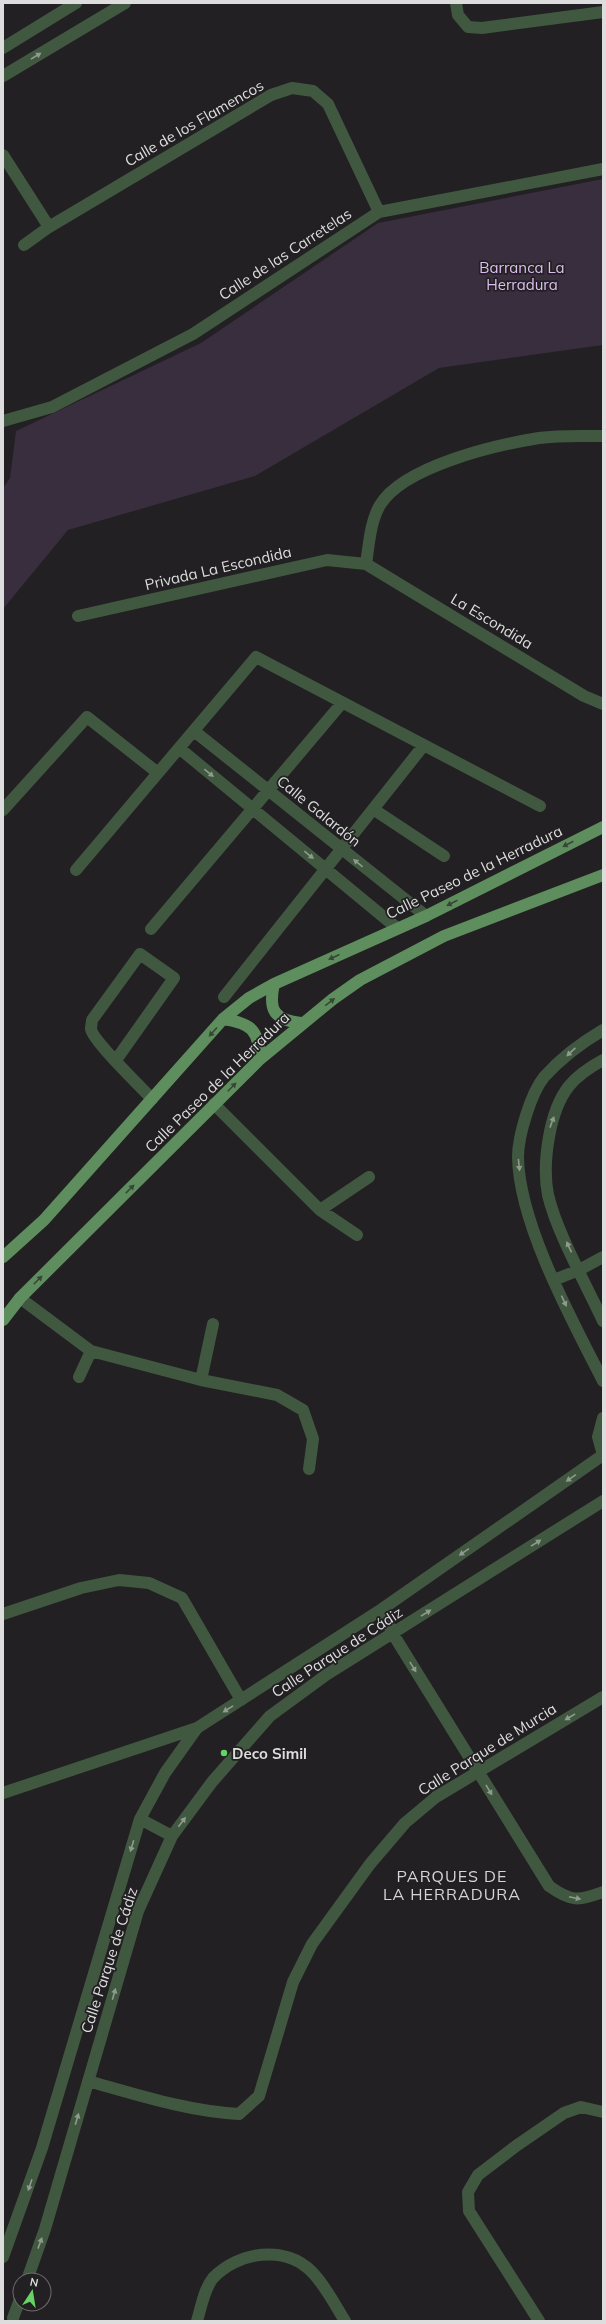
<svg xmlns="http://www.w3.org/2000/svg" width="606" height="2324" font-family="Mulish,sans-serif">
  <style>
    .green { fill: #382e3d }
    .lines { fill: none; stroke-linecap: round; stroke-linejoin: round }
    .minor { stroke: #415840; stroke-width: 12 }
    .major { stroke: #5e8e5d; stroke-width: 12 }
    .oneway { fill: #909a8f }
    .oneway2 { fill: #374637 }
    .poi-dot { fill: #65d467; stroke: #222022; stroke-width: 1.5 }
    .labels { text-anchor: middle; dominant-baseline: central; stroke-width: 3.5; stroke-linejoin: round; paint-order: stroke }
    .street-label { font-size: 15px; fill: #deddde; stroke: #222022 }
    .park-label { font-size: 15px; fill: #ddbdef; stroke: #222022 }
    .poi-label { font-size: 15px; font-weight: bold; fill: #deddde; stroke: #222022; text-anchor: start }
    .neighbourhood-label { font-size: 16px; letter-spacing: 1px; fill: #d6d4d7; stroke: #222022 }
  </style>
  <rect width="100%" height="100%" fill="#222022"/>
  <path class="green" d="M 603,179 L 603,345 L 439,368 L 255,476 L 68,530 L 3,609 L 3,488 L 10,478 L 16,431 L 201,343 L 378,223 Z"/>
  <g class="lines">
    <path class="minor" d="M 456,3 L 458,15 L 468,27 L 482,28 L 603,12
      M 3,48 L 76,3
      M 3,76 L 125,3
      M 3,155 L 49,227 L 271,95 L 292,88 L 313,91 L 328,104 L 379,212
      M 24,245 L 49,227
      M 3,421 L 52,407 L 193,334 L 379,212 L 603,169
      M 366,564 C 369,545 370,522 380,505 C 404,466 496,445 539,438 C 560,435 582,436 603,436
      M 78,616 L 327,560 L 366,564 L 584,696 L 603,704
      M 194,731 L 426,916
      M 179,748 L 397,928
      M 373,809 L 444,856
      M 3,810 L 87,717 L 158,773
      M 76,870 L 256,657 L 540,806
      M 151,929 L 342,703
      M 224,997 L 424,745
      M 603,1030 C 581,1043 561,1058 544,1077 C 531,1093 518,1136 518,1157 C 519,1224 572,1320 603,1381
      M 116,1060 L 174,978 L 140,954 L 92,1020 C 92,1023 91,1026 91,1029 C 93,1041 141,1087 152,1099
      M 603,1060 C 592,1066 577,1076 569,1086 C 549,1111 542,1164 548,1195 C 557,1233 586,1284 603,1321
      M 214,1104 L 320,1210 L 357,1235
      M 320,1210 L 369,1177
      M 554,1280 L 579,1270 L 603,1257
      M 20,1298 L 91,1351 L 201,1380 L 277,1395 L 303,1410 L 313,1439 L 309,1469
      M 79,1377 L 91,1351
      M 201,1380 L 213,1324
      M 603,1418 L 598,1437 L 603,1455
      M 382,1609 L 393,1634 L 549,1886 C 571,1902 579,1901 603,1892
      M 3,1614 L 81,1588 L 119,1580 L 149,1583 L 182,1598 L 241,1700
      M 3,1793 L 197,1728
      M 140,1819 L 172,1836
      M 88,2081 C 138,2095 187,2111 239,2114 L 259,2096 L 293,1982 L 312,1944 L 370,1864 L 405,1823 L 436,1797 L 603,1697
      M 3,2257 L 42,2148 L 140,1819 L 165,1773 L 197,1728 L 382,1609 L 603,1455
      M 27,2280 L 45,2229 L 138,1911 L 172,1836 L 212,1782 L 270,1716 L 326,1675 L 603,1501
      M 13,2318 L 20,2299
      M 197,2321 C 201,2308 204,2289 213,2278 C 238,2252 285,2244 312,2272 C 325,2285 335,2305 345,2321
      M 539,2321 L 469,2211 L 468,2192 L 478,2175 L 516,2146 L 564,2113 L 581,2107 L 603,2112"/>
    <path class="major" d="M 274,984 C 268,1010 274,1020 301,1023
      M 223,1019 C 251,1023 259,1030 260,1059
      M 3,1257 L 44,1220 L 223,1019 L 249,998 L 274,984 L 426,916 L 603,827
      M 3,1320 L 20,1298 L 260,1059 L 333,999 L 360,980 L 444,936 L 603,875"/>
  </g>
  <defs><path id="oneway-solid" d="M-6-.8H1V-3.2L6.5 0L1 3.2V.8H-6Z"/></defs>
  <g class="oneway">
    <use href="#oneway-solid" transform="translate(36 56) rotate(-31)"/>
    <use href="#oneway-solid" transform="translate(209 773) rotate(39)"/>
    <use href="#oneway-solid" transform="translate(309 855) rotate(39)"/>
    <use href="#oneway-solid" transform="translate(358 863) rotate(-141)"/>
    <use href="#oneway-solid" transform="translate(571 1052) rotate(137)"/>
    <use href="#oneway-solid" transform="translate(552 1122) rotate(-70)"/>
    <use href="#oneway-solid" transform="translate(519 1165) rotate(84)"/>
    <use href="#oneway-solid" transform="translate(569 1247) rotate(-115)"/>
    <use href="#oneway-solid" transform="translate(564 1301) rotate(65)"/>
    <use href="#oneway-solid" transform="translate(571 1478) rotate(145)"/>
    <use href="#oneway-solid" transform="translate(536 1543) rotate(-32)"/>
    <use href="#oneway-solid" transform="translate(464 1552) rotate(145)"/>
    <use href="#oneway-solid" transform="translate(426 1613) rotate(-32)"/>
    <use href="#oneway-solid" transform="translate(413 1667) rotate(58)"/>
    <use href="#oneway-solid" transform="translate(228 1709) rotate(148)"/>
    <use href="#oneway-solid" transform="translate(570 1717) rotate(149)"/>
    <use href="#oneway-solid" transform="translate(489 1790) rotate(59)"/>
    <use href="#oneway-solid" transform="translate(182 1822) rotate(-53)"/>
    <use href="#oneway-solid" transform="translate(132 1846) rotate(107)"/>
    <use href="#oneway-solid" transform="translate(575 1898) rotate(12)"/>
    <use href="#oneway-solid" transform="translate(114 1994) rotate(-74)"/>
    <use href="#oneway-solid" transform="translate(77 2119) rotate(-73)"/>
    <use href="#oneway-solid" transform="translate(30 2185) rotate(109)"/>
    <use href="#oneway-solid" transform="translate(40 2243) rotate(-70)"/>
  </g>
  <g class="oneway2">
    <use href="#oneway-solid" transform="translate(568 844) rotate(153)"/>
    <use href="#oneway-solid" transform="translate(452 903) rotate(153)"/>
    <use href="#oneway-solid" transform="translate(334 957) rotate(156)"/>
    <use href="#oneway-solid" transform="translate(330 1002) rotate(-37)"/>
    <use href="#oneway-solid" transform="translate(213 1032) rotate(132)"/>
    <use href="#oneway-solid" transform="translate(232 1087) rotate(-45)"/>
    <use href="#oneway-solid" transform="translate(130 1189) rotate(-45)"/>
    <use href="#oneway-solid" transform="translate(38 1280) rotate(-45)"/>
  </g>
  <circle class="poi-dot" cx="224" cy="1753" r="4"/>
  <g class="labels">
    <g class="street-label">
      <text transform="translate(194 123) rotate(-30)">Calle de los Flamencos</text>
      <text transform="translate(285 254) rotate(-33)">Calle de las Carretelas</text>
      <text transform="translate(218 568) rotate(-13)">Privada La Escondida</text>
      <text transform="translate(492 621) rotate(31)">La Escondida</text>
      <text transform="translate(319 811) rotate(39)">Calle Galardón</text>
      <text transform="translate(474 872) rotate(-26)">Calle Paseo de la Herradura</text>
      <text transform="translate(217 1082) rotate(-44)">Calle Paseo de la Herradura</text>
      <text transform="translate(337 1652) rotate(-33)">Calle Parque de Cádiz</text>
      <text transform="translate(487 1749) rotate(-32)">Calle Parque de Murcia</text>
      <text transform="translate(109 1960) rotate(-72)">Calle Parque de Cádiz</text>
    </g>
    <g class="park-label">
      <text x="522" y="267">Barranca La<tspan x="522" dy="17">Herradura</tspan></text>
    </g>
    <g class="poi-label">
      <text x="232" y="1753">Deco Simil</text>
    </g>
    <g class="neighbourhood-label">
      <text x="452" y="1876">PARQUES DE<tspan x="452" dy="18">LA HERRADURA</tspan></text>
    </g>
  </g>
  <rect width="606" height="2324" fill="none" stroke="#deddde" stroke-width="8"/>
  <g transform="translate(32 2292) rotate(12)"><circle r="19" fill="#222022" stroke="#6d6c6d"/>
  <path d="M0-3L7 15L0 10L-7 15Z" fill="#65d467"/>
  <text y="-6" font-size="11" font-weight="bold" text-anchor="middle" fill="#deddde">N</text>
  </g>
</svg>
